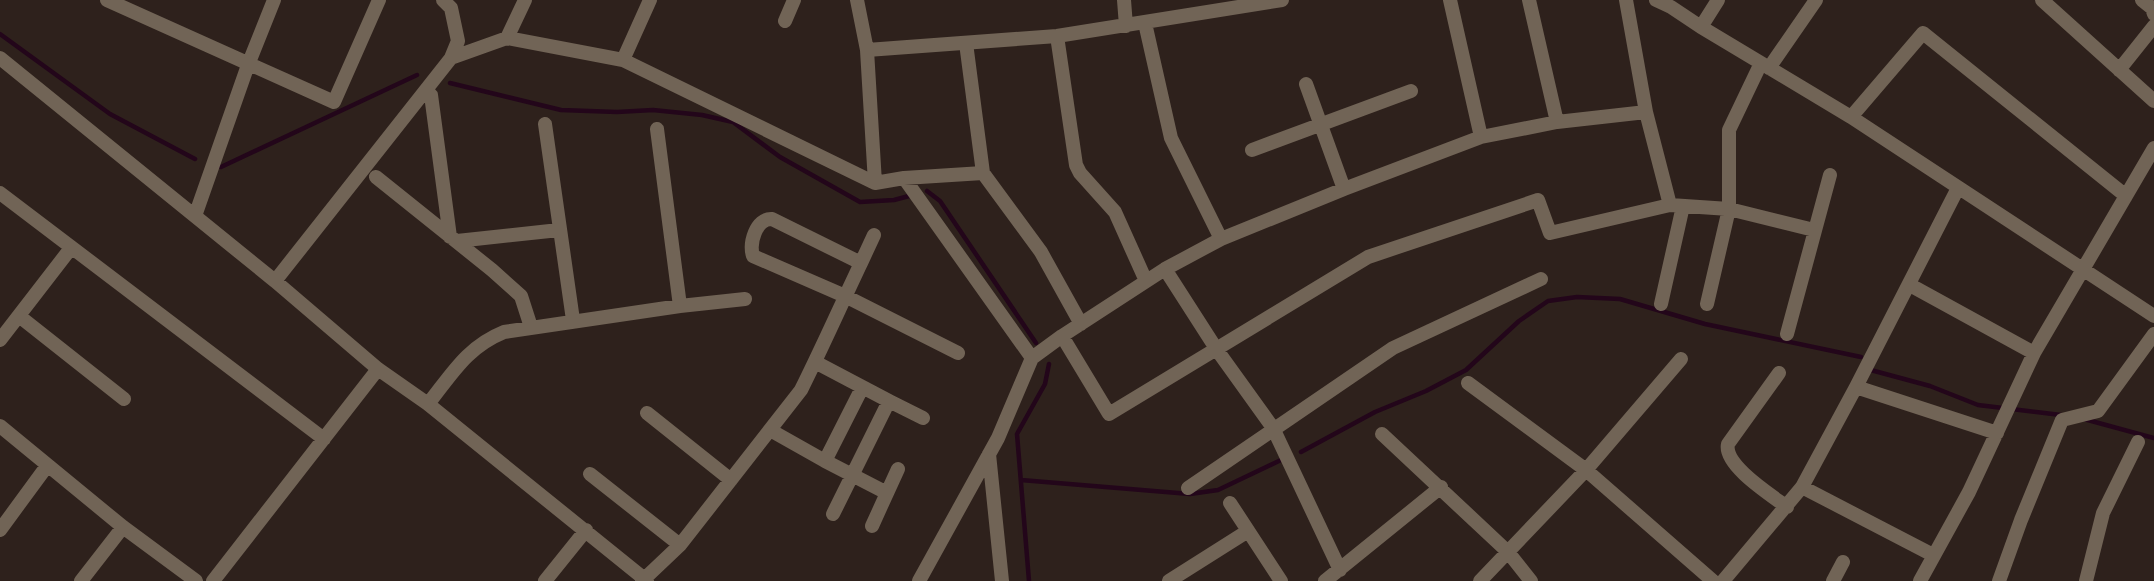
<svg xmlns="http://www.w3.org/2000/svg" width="2154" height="581" font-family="'Golos Text',sans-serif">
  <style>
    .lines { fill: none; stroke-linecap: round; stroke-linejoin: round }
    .stream { stroke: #23061a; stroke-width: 4.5 }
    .minor { stroke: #716456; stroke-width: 14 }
  </style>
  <rect width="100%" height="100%" fill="#2e211c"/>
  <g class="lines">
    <path class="stream" d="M 0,34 L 110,114 L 195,159
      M 450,83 L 561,110 L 617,112 L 653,110 L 702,115 L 733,122 L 780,157 L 860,202 L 894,200 L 909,196
      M 221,167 L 417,75
      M 927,191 L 940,201 L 1036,343
      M 1867,369 L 1930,386 L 1978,405 L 2061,415
      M 2084,419 L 2154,438
      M 1301,452 L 1375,412 L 1426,391 L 1466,370 L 1519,321 L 1548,301 L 1577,297 L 1620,299 L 1705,324 L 1861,357
      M 1021,480 L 1190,494 L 1218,490 L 1281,460
      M 1029,581 L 1017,434 L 1045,384 L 1049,364"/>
    <path class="minor" d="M 107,0 L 334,102 L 379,0
      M 857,0 L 867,50 L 875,183
      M 1124,0 L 1126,26
      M 1450,0 L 1481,137
      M 1529,0 L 1557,122
      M 1656,0 L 1671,7 L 1701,27 L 1851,117 L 2154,316
      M 2042,0 L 2154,101
      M 2142,0 L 2152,8 L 2154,14
      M 785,21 L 794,0
      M 1145,23 L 1171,138 L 1221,239
      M 1701,27 L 1718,0
      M 1057,36 L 1076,165 L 1080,173 L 1115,212 L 1146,281
      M 507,38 L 525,0
      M 966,43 L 983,173 L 1041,252 L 1081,324
      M 867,50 L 1057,36 L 1282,0
      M 0,58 L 275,281 L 378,369 L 428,404 L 647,581
      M 451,58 L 507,38 L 623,60 L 875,183 L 904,178 L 983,173
      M 623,60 L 650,0
      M 1769,68 L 1816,0
      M 2119,70 L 2154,26
      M 1306,84 L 1344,189
      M 431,95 L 450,237
      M 1646,112 L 1670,205
      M 1851,117 L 1923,33 L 2126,196
      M 545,124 L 573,320
      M 657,129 L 680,306
      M 1252,150 L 1411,91
      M 376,177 L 492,270 L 521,296 L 531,327
      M 904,178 L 1032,358 L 998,438 L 919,581
      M 0,193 L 324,439
      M 195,216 L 248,65 L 274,0
      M 457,241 L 559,230
      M 861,263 L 874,235
      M 1165,269 L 1217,350 L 1273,428 L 1340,570
      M 275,281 L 451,58 L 458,41 L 451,8 L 443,0
      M 1910,285 L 2034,353
      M 1661,304 L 1683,206
      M 1707,304 L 1729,209 L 1729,130 L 1761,63
      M 19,316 L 124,399
      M 1787,334 L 1830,175
      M 1062,336 L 1109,414 L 1368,257 L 1538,200 L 1550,233 L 1670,205 L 1729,209 L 1814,230
      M 0,340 L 71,248
      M 1032,358 L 1062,336 L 1165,269 L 1221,239 L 1344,189 L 1481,137 L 1557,122 L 1646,112 L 1626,0
      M 815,362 L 889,401 L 833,514
      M 1779,373 L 1728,444 C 1723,465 1771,495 1787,507
      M 1468,383 L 1586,470 L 1713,581
      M 1856,387 L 1997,433
      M 889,401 L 923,418
      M 428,404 C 452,374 467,347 504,332 L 680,306 L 745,299
      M 647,413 L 731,480
      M 0,426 L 123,527 L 196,581
      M 770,430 L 825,461 L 862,388
      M 1382,434 L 1508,552 L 1531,581
      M 989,454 L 1002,581
      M 825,461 L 887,493 L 898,469
      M 590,474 L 680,545
      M 1802,487 L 1933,555
      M 1188,488 L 1393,348 L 1541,279
      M 1230,503 L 1281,581
      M 872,526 L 887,493
      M 0,530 L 47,466
      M 81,581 L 123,527
      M 213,581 L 378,369
      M 545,581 L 586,530
      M 642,581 L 680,545 L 801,390 C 822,348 841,305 861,263 L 772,219 C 756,218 749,243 753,256 L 845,296 L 958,353
      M 1169,581 L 1248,531
      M 1325,581 L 1441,487
      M 1480,581 L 1586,470 L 1681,359
      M 1723,581 L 1802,487 L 1856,387 L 1958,188
      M 1833,581 L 1843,562
      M 1920,581 L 1969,492 L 2034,353 L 2154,148
      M 1999,581 L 2021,520 L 2062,420 L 2098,411 L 2154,334
      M 2086,581 L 2103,513 L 2138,442"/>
  </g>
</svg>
